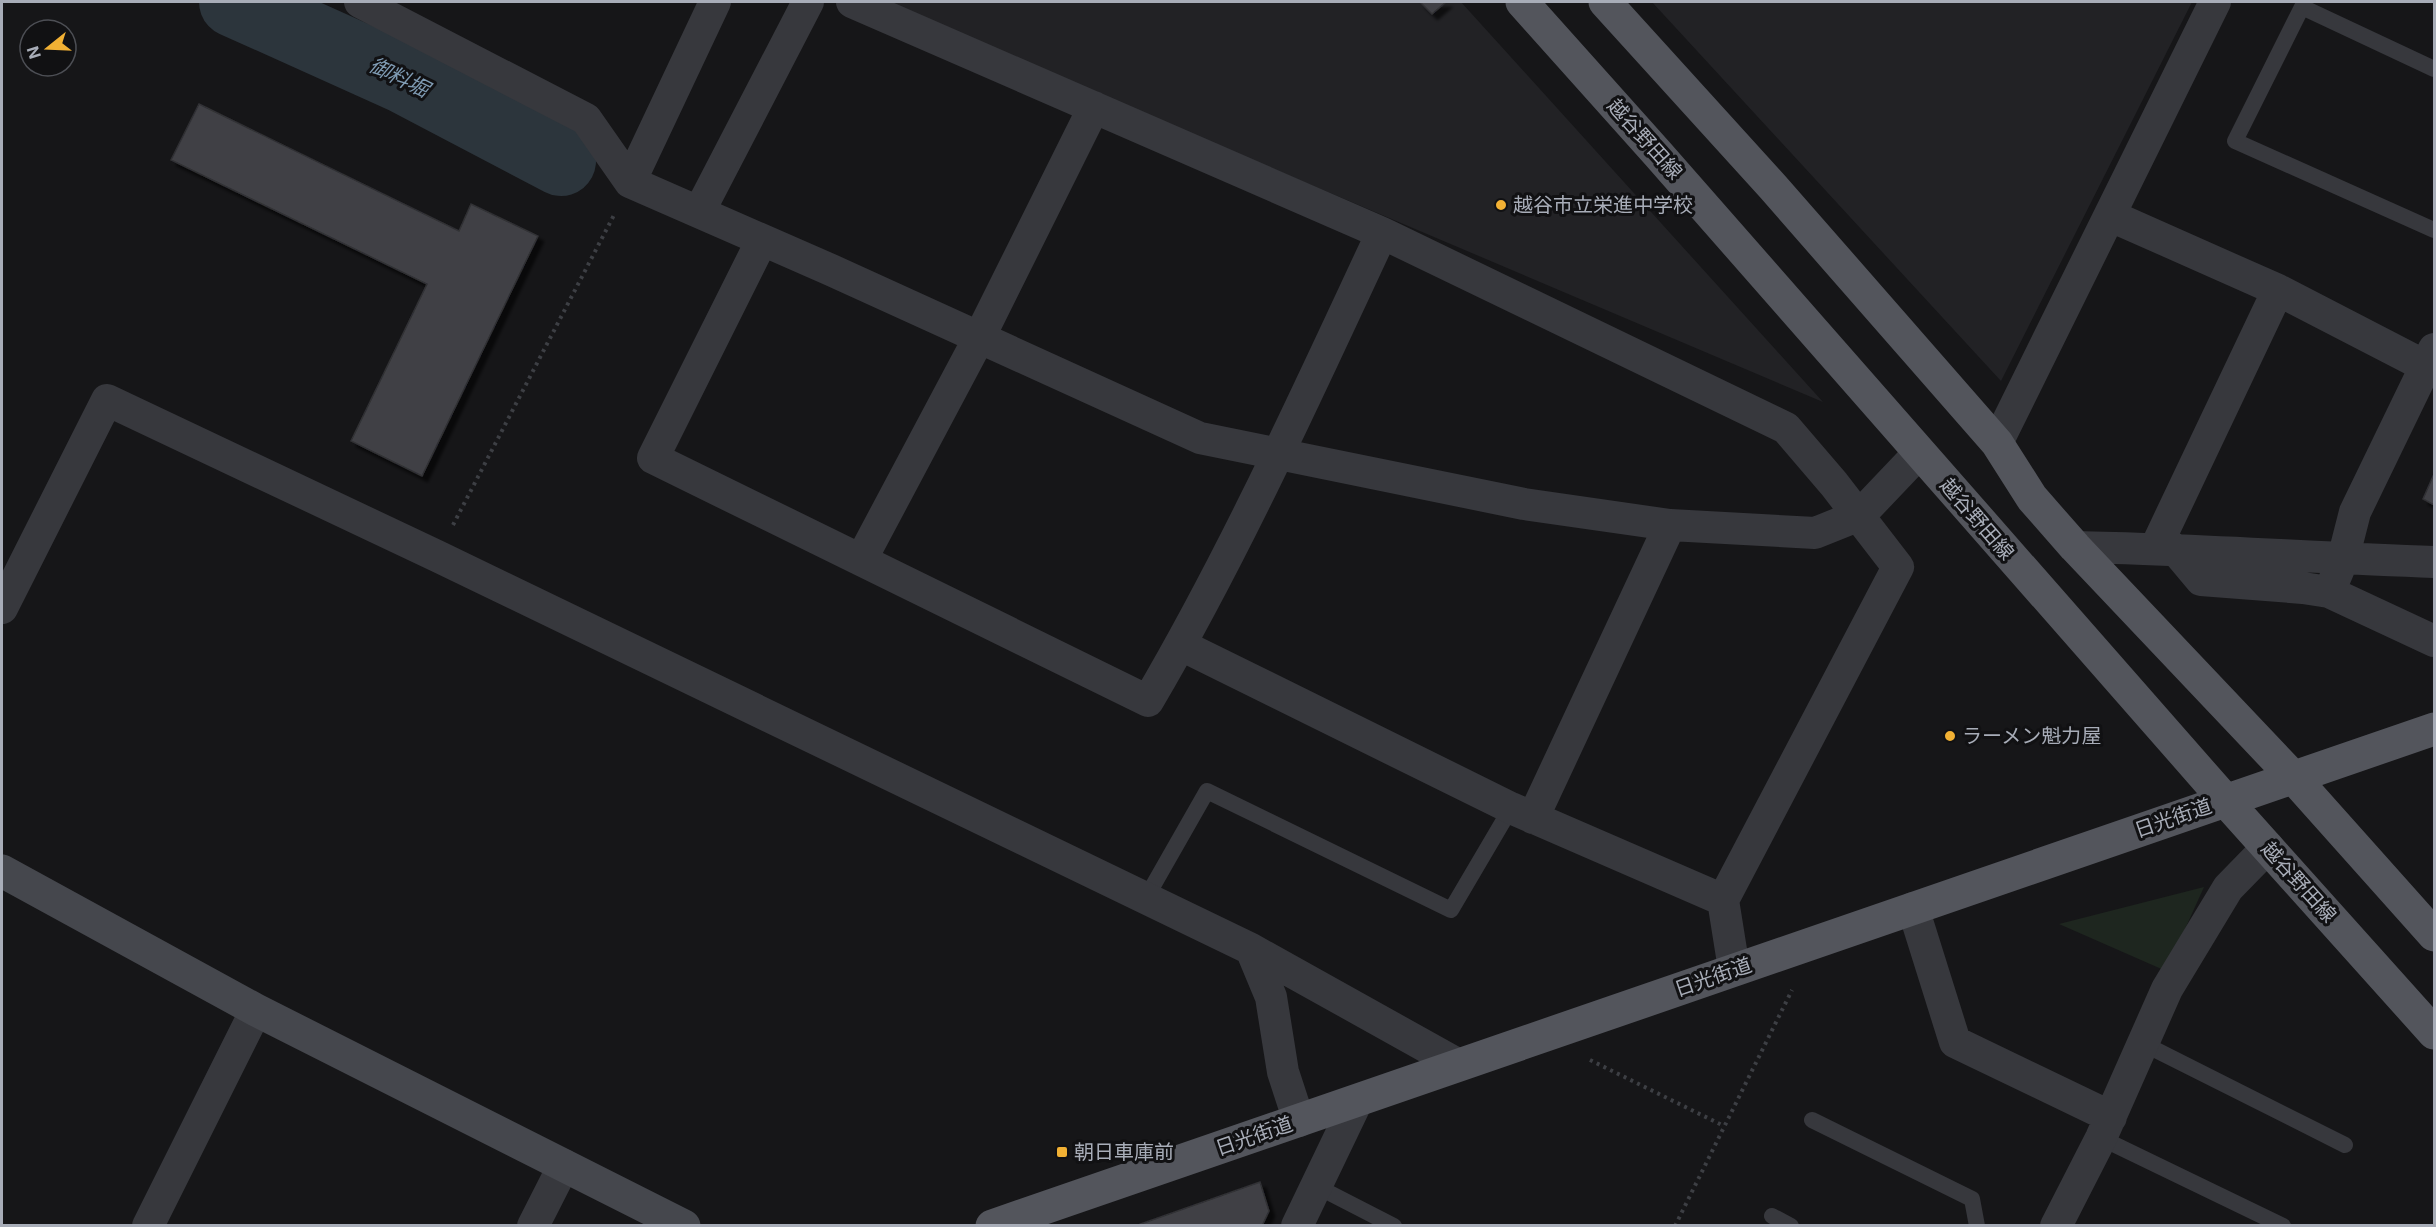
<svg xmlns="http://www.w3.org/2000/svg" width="2436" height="1227" font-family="Inter,'Noto Sans JP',sans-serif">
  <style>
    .built { fill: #222225 }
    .green { fill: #1e261f }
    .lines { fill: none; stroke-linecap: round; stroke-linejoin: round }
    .river { stroke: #2c353c; stroke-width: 70 }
    .building { fill: #404145; stroke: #303034; stroke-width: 1.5; filter: url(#shadow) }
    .path { stroke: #3d3f44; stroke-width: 4; stroke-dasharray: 3 4.5; stroke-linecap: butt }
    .lane { stroke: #37383d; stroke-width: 16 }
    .street { stroke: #37383d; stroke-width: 32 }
    .secondary { stroke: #45474d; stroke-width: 33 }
    .primary { stroke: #53555c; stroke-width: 33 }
    .poi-dot { fill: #f2b134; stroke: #111113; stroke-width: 2 }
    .labels { text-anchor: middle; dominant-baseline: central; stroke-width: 6; stroke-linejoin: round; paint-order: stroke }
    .street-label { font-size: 20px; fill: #a8adb8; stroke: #111113 }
    .poi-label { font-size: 20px; fill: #a8adb8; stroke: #111113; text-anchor: start }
    .water-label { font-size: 21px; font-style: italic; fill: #7f9bb3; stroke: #111113 }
  </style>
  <defs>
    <filter id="shadow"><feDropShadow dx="5.5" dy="5.5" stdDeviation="1.5" flood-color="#0009"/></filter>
  </defs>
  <rect width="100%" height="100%" fill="#161618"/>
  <path class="built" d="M 895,2 L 1461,2 L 1823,402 L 892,7 Z
    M 1652,2 L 2192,2 L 2001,381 Z"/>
  <path class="green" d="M 2204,887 L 2166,971 L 2059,924 Z"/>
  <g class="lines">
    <path class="river" d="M 234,2 L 403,78 L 561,161"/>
  </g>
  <path class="building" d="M 1420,2 L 1446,2 L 1432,14 Z
    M 199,104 L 459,231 L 471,204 L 538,236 L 422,476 L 351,441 L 427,284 L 171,160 Z
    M 2434,474 L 2434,505 L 2423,499 Z
    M 1260,1182 L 1269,1211 L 1262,1226 L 1135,1226 Z"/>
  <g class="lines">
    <path class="path" d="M 453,525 L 614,215
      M 1590,1060 L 1724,1126
      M 1675,1226 L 1792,990"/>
    <path class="lane" d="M 2434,69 L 2302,7 L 2235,141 L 2434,230
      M 1146,898 L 1207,791 L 1451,910 L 1511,808
      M 2144,1044 L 2345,1145
      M 1812,1120 L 1972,1199 L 1977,1226
      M 2101,1138 L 2283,1226
      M 1316,1186 L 1394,1226
      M 1772,1216 L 1791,1226"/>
    <path class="street" d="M 360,2 L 586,119 L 630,182 L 831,270 L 1200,438 L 1524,504 L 1670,525 L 1815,533 L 1860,515 L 1919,453
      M 852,2 L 1382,233 L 1786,428 L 1834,484 L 1898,567 L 1723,900 L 1734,969
      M 630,182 L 715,2
      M 699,212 L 808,2
      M 2111,216 L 2278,290 L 2425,366
      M 762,240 L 653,458 L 1148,701 C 1236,551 1308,391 1382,233
      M 1997,443 L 2215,2
      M 2075,547 C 2195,549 2315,558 2434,562
      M 2155,549 L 2278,290
      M 2175,549 L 2201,580 L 2303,588 L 2329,592 L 2434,641
      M 861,560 L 979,338 L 1094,107
      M 2335,578 L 2343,559 L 2355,512 L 2434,349
      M 2,608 L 107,400 L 437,556 L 1251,949 L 1459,1065
      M 1181,645 L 1511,808 L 1723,900
      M 1533,818 L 1670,525
      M 1913,908 L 1955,1042 L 2111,1117
      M 1251,949 L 1271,997 L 1283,1072 L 1299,1121
      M 148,1226 L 256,1010
      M 533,1226 L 564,1165
      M 1297,1226 L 1357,1101
      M 2056,1226 L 2101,1138 L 2167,989 L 2228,888 L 2268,847"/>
    <path class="secondary" d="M 2,871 L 256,1010 L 684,1226"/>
    <path class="primary" d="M 1522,2 L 1658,154 L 2225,800 L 2434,1033
      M 1605,2 L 1773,187 L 1997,443 L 2032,498 L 2075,547 L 2293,777 L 2434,935
      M 992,1226 L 2434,729"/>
  </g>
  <g class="poi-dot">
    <circle cx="1501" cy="205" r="6"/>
    <circle cx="1950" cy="736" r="6"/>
    <rect x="1056" y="1146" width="12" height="12" rx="3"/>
  </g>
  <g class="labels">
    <g class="street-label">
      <text transform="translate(1645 139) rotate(48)">越谷野田線</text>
      <text transform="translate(1977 519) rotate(49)">越谷野田線</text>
      <text transform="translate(2173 818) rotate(-19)">日光街道</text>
      <text transform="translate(2299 882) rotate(48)">越谷野田線</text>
      <text transform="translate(1713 977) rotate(-19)">日光街道</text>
      <text transform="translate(1254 1136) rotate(-19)">日光街道</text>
    </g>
    <g class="poi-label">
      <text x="1513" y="205">越谷市立栄進中学校</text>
      <text x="1962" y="736">ラーメン魁力屋</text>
      <text x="1074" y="1152">朝日車庫前</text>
    </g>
    <g class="water-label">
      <text transform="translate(399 77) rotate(26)">御料堀</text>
    </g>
  </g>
  <rect width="2436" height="1227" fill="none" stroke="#a8adb8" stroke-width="6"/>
  <g transform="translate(48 48) rotate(252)"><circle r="28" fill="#111113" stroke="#4d4f55" stroke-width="1.5"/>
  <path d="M0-4.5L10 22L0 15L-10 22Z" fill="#f2b134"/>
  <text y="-9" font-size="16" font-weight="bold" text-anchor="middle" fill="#a8adb8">N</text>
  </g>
</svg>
